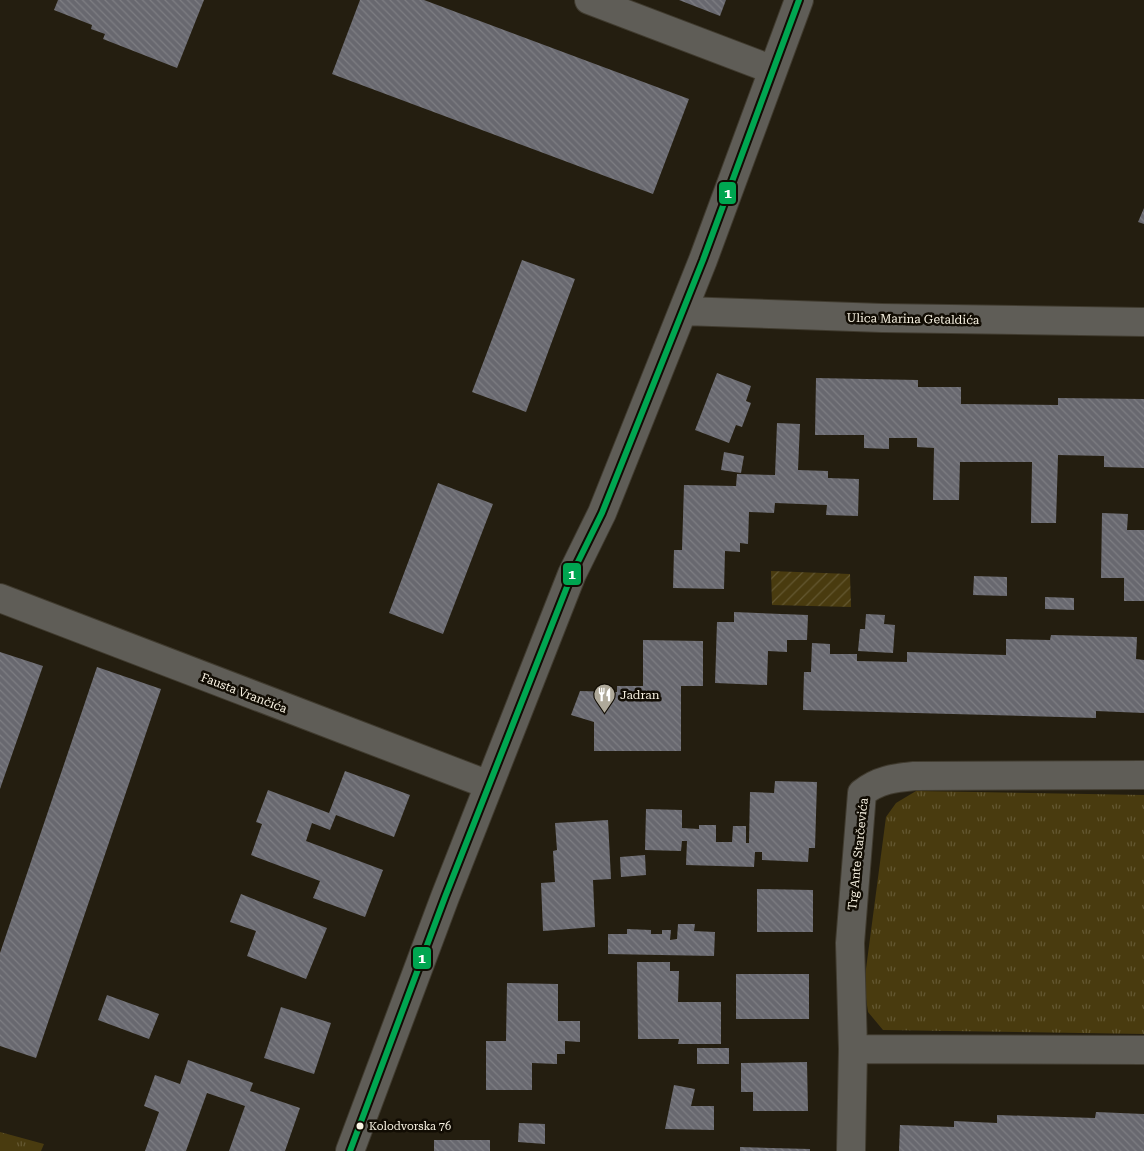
<svg xmlns="http://www.w3.org/2000/svg" width="1144" height="1151" font-family="'Roboto Serif',serif">
  <style>
    .grass { fill: url(#grass-tufts) }
    .garden { fill: url(#garden-furrows) }
    .building { fill: url(#building-back-hatch) }
    .lines { fill: none; stroke-linecap: round; stroke-linejoin: round }
    .minor-casing { stroke: #403b2f; stroke-width: 30 }
    .minor { stroke: #5f5d57; stroke-width: 28 }
    .bus-1-casing { stroke: #110c03; stroke-width: 10 }
    .bus-1 { stroke: #00a651; stroke-width: 6 }
    .bus-dot { fill: #faf4e4; stroke: #110c03; stroke-width: 2 }
    .labels { text-anchor: middle; dominant-baseline: central; stroke-width: 5; stroke-linejoin: round; paint-order: stroke }
    .bus-label { font-size: 11px; fill: #faf4e4; stroke: #110c03; text-anchor: start }
    .street-label { font-size: 12px; fill: #faf4e4; stroke: #110c03 }
    .poi-label { font-size: 12px; fill: #faf4e4; stroke: #110c03; text-anchor: start }
    .line-badge { stroke: #110c03; stroke-width: 2 }
    .badge-label { font-size: 14px; text-anchor: middle; font-weight: bold; fill: #fff }
  </style>
  <defs>
    <pattern id="grass-tufts" width="24" height="20" patternUnits="userSpaceOnUse" patternTransform="scale(1.25)"><rect width="24" height="20" fill="#493b0f"/><path d="M3 7l-1-3M5 7V3M7 7l1-3M15 17l-1-3M17 17v-4M19 17l1-3" fill="none" stroke="#645832"/></pattern>
    <pattern id="garden-furrows" width="10" height="10" patternUnits="userSpaceOnUse" patternTransform="scale(1.25)"><rect width="10" height="10" fill="#493b0f"/><path d="M-1 1l2-2M0 10L10 0M9 11l2-2" fill="none" stroke="#645832"/></pattern>
    <pattern id="building-back-hatch" width="6" height="6" patternUnits="userSpaceOnUse" patternTransform="scale(1.25)"><rect width="6" height="6" fill="#68686f"/><path d="M-1 5l2 2M0 0l6 6M5-1l2 2" fill="none" stroke="#7e7e83"/></pattern>
  </defs>
  <rect width="100%" height="100%" fill="#241e10"/>
  <path class="grass" d="M 916,791 L 1144,795 L 1144,1034 L 883,1030 L 868,1012 L 864,984 L 886,817 L 896,803 Z
    M 0,1132 L 44,1144 L 41,1151 L 0,1151 Z"/>
  <path class="garden" d="M 771,571 L 850,574 L 851,607 L 772,605 Z"/>
  <path class="building" d="M 58,0 L 204,0 L 177,68 L 103,39 L 105,34 L 91,29 L 92,25 L 54,10 Z
    M 360,0 L 424,0 L 689,99 L 653,194 L 332,74 Z
    M 679,0 L 726,0 L 720,16 Z
    M 1144,208 L 1144,224 L 1138,222 Z
    M 522,260 L 575,279 L 526,412 L 472,392 Z
    M 717,373 L 751,386 L 746,401 L 751,403 L 742,427 L 736,425 L 729,443 L 695,430 Z
    M 816,378 L 918,380 L 918,387 L 961,387 L 961,404 L 1058,405 L 1058,398 L 1144,399 L 1144,468 L 1104,467 L 1104,456 L 1058,455 L 1056,523 L 1031,523 L 1032,462 L 960,462 L 959,500 L 933,500 L 934,448 L 917,447 L 917,438 L 889,438 L 889,449 L 864,448 L 864,435 L 815,435 Z
    M 777,423 L 800,424 L 798,470 L 828,471 L 828,478 L 859,479 L 858,516 L 826,515 L 827,505 L 775,503 L 774,513 L 749,512 L 748,544 L 740,543 L 740,552 L 725,551 L 724,589 L 673,588 L 674,550 L 682,550 L 684,485 L 736,486 L 737,474 L 775,475 Z
    M 724,452 L 744,456 L 741,473 L 721,470 Z
    M 438,483 L 493,504 L 443,634 L 389,613 Z
    M 1102,513 L 1128,514 L 1127,530 L 1144,530 L 1144,601 L 1124,601 L 1124,578 L 1101,578 Z
    M 974,576 L 1007,577 L 1007,596 L 973,595 Z
    M 1045,597 L 1074,598 L 1074,610 L 1045,609 Z
    M 734,612 L 808,615 L 807,640 L 787,640 L 787,652 L 768,651 L 767,685 L 715,683 L 717,622 L 734,622 Z
    M 866,614 L 885,615 L 884,624 L 895,625 L 893,653 L 858,651 L 860,629 L 865,629 Z
    M 1051,635 L 1137,637 L 1136,659 L 1144,660 L 1144,713 L 1096,711 L 1096,718 L 803,710 L 804,672 L 811,672 L 812,643 L 830,644 L 830,654 L 857,654 L 857,661 L 907,662 L 907,652 L 1006,655 L 1006,639 L 1050,640 Z
    M 643,640 L 703,641 L 703,686 L 681,686 L 681,751 L 594,751 L 594,722 L 571,715 L 580,691 L 617,692 L 617,686 L 643,686 Z
    M 0,652 L 43,666 L 0,789 Z
    M 97,667 L 161,689 L 36,1058 L 0,1046 L 0,953 Z
    M 345,771 L 410,795 L 394,837 L 336,815 L 330,830 L 312,823 L 306,841 L 383,870 L 365,917 L 313,898 L 320,881 L 251,855 L 262,824 L 256,822 L 268,790 L 329,813 Z
    M 775,781 L 817,782 L 815,848 L 809,848 L 808,862 L 762,860 L 762,852 L 755,852 L 754,867 L 686,865 L 687,841 L 682,841 L 681,851 L 645,850 L 646,809 L 682,810 L 682,828 L 699,829 L 699,825 L 716,825 L 716,842 L 732,842 L 733,826 L 746,826 L 746,843 L 749,843 L 750,792 L 774,793 Z
    M 608,820 L 611,879 L 593,880 L 595,927 L 543,931 L 541,883 L 555,882 L 553,851 L 557,850 L 555,823 Z
    M 645,855 L 646,875 L 621,877 L 620,857 Z
    M 757,889 L 813,890 L 813,932 L 757,932 Z
    M 241,894 L 327,928 L 306,979 L 247,956 L 256,931 L 230,922 Z
    M 678,924 L 695,924 L 694,931 L 715,932 L 714,956 L 608,954 L 608,934 L 627,934 L 627,929 L 651,930 L 651,934 L 662,934 L 662,930 L 671,930 L 670,940 L 677,939 Z
    M 637,962 L 670,962 L 670,971 L 679,971 L 678,1002 L 721,1002 L 721,1044 L 678,1044 L 679,1039 L 638,1039 Z
    M 736,974 L 809,974 L 809,1019 L 736,1019 Z
    M 507,983 L 558,984 L 558,1021 L 580,1021 L 580,1042 L 565,1041 L 565,1054 L 557,1054 L 557,1064 L 532,1063 L 532,1090 L 486,1090 L 486,1041 L 506,1041 Z
    M 107,995 L 159,1014 L 149,1039 L 98,1020 Z
    M 281,1007 L 331,1023 L 314,1074 L 264,1058 Z
    M 697,1048 L 729,1048 L 729,1064 L 697,1064 Z
    M 188,1060 L 253,1083 L 250,1091 L 300,1108 L 285,1151 L 229,1151 L 245,1106 L 207,1093 L 186,1151 L 145,1151 L 159,1112 L 144,1106 L 155,1075 L 180,1084 Z
    M 807,1062 L 808,1111 L 753,1111 L 753,1092 L 741,1092 L 741,1063 Z
    M 674,1085 L 695,1089 L 691,1106 L 714,1106 L 714,1130 L 665,1129 Z
    M 1096,1112 L 1144,1114 L 1144,1151 L 899,1151 L 900,1125 L 954,1127 L 954,1121 L 997,1123 L 997,1115 L 1095,1118 Z
    M 519,1123 L 545,1124 L 545,1144 L 518,1142 Z
    M 434,1140 L 490,1140 L 490,1151 L 434,1151 Z
    M 740,1147 L 810,1149 L 810,1151 L 740,1151 Z"/>
  <g class="lines">
    <defs>
      <path id="minor" d="M 589,0 L 773,70
        M 683,311 L 882,318 L 1144,322
        M 0,598 L 489,785
        M 1144,775 L 914,776 C 894,778 878,780 862,793 L 850,943 L 853,1049 L 1144,1050
        M 350,1151 L 445,897 L 572,574 L 602,513 L 703,260 L 799,0
        M 851,1151 L 853,1049"/>
    </defs>
    <use href="#minor" class="minor-casing"/>
    <use href="#minor" class="minor"/>
    <defs>
      <path id="bus-1" d="M 350,1151 L 445,897 L 572,574 L 602,513 L 703,260 L 799,0"/>
    </defs>
    <use href="#bus-1" class="bus-1-casing"/>
    <use href="#bus-1" class="bus-1"/>
  </g>
  <defs>
    <symbol id="restaurant-pin" viewBox="-11 -11 22 30"><path d="M0 17L-7.5 6A9.5 9.5 0 1 1 7.5 6Z" fill="#afa99a" stroke="#110c03"/><path d="M-5-6h1v4h1v-4h1v4h1v-4h1v5L-1.5 .5V6h-2V.5L-5-1ZM5-6V6H3V1.5H1.5Q1.5-4 5-6Z" fill="#fff"/></symbol>
  </defs>
  <g fill-rule="evenodd">
    <use href="#restaurant-pin" x="592" y="682" width="25" height="34"/>
  </g>
  <circle class="bus-dot" cx="360" cy="1126" r="4.5"/>
  <g class="labels">
    <g class="bus-label">
      <text x="369" y="1126">Kolodvorska 76</text>
    </g>
    <g class="street-label">
      <text transform="translate(913 319) rotate(1)">Ulica Marina Getaldića</text>
      <text transform="translate(244 693) rotate(21)">Fausta Vrančića</text>
      <text transform="translate(858 854) rotate(-84)">Trg Ante Starčevića</text>
    </g>
    <g class="poi-label">
      <text x="620" y="695">Jadran</text>
    </g>
  </g>
  <g class="line-badge">
    <rect x="718" y="181" width="19" height="24" rx="5" fill="#00a651"/>
    <rect x="562" y="562" width="20" height="24" rx="5" fill="#00a651"/>
    <rect x="412" y="946" width="20" height="24" rx="5" fill="#00a651"/>
  </g>
  <g class="badge-label">
    <text x="728" y="198">1</text>
    <text x="572" y="579">1</text>
    <text x="422" y="963">1</text>
  </g>
</svg>
